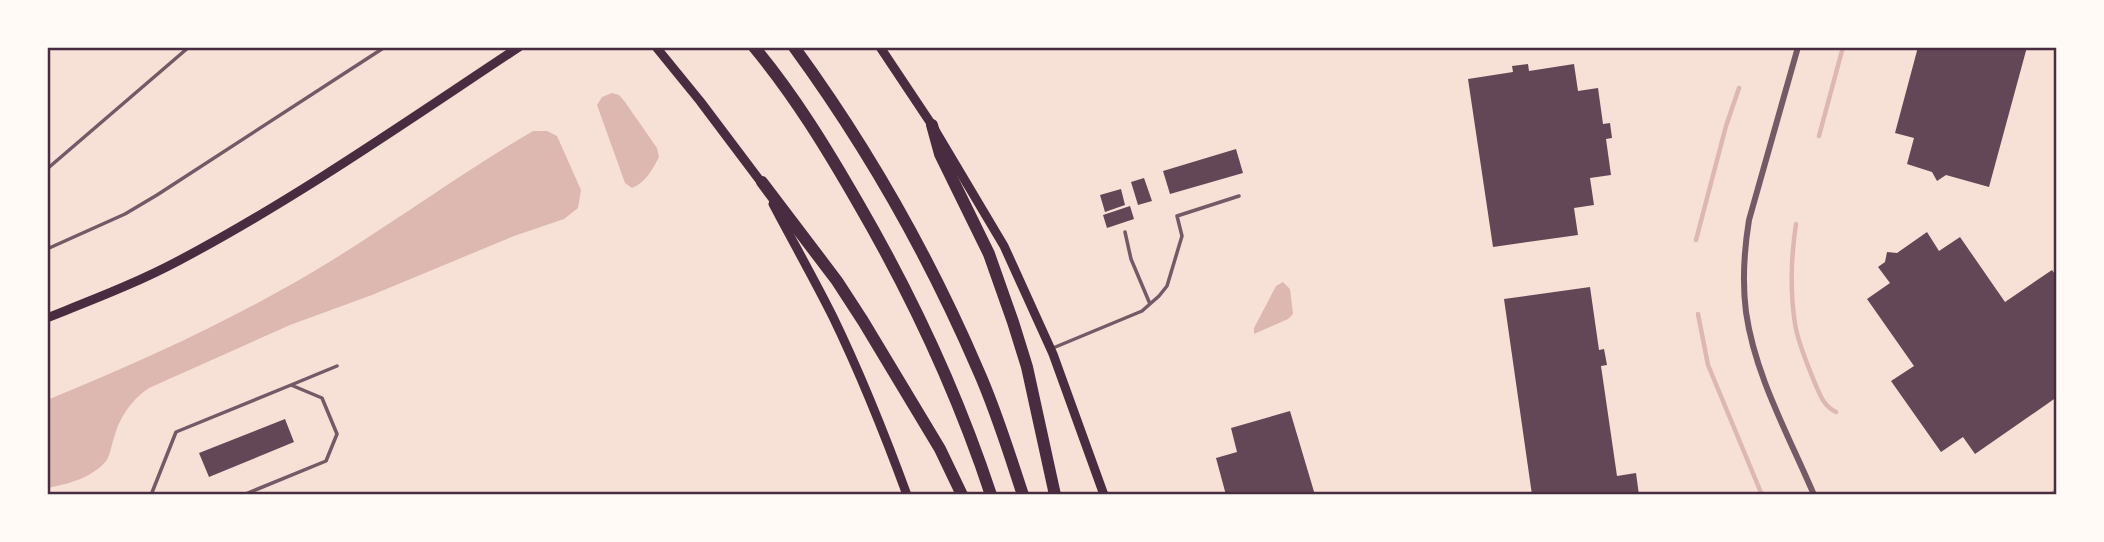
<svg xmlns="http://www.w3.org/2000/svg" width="2104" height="542" font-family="'DM Sans',sans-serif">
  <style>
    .water { fill: #dcb8b0 }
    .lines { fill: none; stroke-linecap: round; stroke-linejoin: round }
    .stream { stroke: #dcb8b0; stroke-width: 4.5 }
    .building { fill: #644757 }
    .service { stroke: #755966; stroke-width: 3.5 }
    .minor { stroke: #755966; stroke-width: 6 }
    .secondary { stroke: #4a2c40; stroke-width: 9 }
    .motorway { stroke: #4a2c40; stroke-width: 12 }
    .neatline { fill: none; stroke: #4a2c40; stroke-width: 2.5 }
  </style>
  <rect width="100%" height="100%" fill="#f7e1d7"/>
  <path class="water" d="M 612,93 L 619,95 L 625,102 L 657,148 L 659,157 C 653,169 645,183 632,188 L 625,183 L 597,105 L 602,97 Z
    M 533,131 L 547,131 L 557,136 L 581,190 L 578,208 L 564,219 L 514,236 L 372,295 L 290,325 L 149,388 C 130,401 119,418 113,441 C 111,447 110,456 106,461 C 92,478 68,484 47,488 L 47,400 C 131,366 213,329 292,284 C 375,237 451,179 533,131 Z
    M 1283,282 L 1290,289 L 1293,314 L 1288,319 L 1254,334 L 1254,328 L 1276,286 Z"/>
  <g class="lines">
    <path class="stream" d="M 1819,136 L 1843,47
      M 1796,224 C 1791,257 1790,291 1795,324 C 1798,343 1807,363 1814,381 C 1820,394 1823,406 1836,412
      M 1696,240 L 1726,126 L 1739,88
      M 1698,314 L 1708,365 L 1762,495
      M 2050,495 L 2057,490"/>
  </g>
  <path class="building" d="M 1918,47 L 2027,47 L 1989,187 L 1946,175 L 1937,181 L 1932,172 L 1907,164 L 1914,138 L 1895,133 Z
    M 1528,64 L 1529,71 L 1574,64 L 1578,91 L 1598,88 L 1603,124 L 1610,123 L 1612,138 L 1606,139 L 1611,175 L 1590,178 L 1594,205 L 1574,208 L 1578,235 L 1493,247 L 1468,79 L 1513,72 L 1512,66 Z
    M 1236,149 L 1243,173 L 1170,194 L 1163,171 Z
    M 1144,178 L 1152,201 L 1138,205 L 1131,182 Z
    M 1121,189 L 1125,205 L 1105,212 L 1100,195 Z
    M 1130,206 L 1134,219 L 1107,228 L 1103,215 Z
    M 1927,232 L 1939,251 L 1960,237 L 2005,302 L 2052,270 L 2057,277 L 2057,397 L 1975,454 L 1963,437 L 1941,452 L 1891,381 L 1914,366 L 1867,299 L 1890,283 L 1878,267 L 1885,262 L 1887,252 L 1897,253 Z
    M 1590,287 L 1599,350 L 1604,349 L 1607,365 L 1601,366 L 1617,476 L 1636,473 L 1639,495 L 1532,495 L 1504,299 Z
    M 1290,411 L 1315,495 L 1226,495 L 1216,458 L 1237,452 L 1231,428 Z
    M 285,419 L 294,442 L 209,477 L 199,453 Z"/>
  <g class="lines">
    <path class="service" d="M 47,169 L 189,47
      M 1125,232 L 1131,259 L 1150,304
      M 47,249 L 125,214 L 157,195 L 385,47
      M 1053,348 L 1130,316 L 1142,311 L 1159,296 L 1167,286 L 1182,236 L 1177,216 L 1239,196
      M 291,385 L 337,366
      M 151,495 L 176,432 L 291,385 L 322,398 L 337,434 L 326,461 L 243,495"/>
    <path class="minor" d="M 1798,47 L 1749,220 C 1744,251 1742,281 1746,312 C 1755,376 1789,436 1814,495"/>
    <path class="secondary" d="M 656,47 L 700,101 L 764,186
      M 880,47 L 932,125 L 1004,246 L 1053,354 L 1104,495
      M 773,204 C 793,242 814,279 833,317 C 861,375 885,435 907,495
      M 47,318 C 92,300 137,283 180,260 C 297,198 407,121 519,47"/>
    <path class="motorway" d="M 754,47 C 794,95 827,149 858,203 C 912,296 957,392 991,495
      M 794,47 C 867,147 929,256 978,370 C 996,410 1009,453 1023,495
      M 932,125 L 940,154 L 989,254 L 1013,322 L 1027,367 L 1055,495
      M 762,182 L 837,281 L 863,321 L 940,449 L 962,495"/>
  </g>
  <rect width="2104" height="542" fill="none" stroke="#fffaf5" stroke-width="98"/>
  <rect x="49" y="49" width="2006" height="444" class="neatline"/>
</svg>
